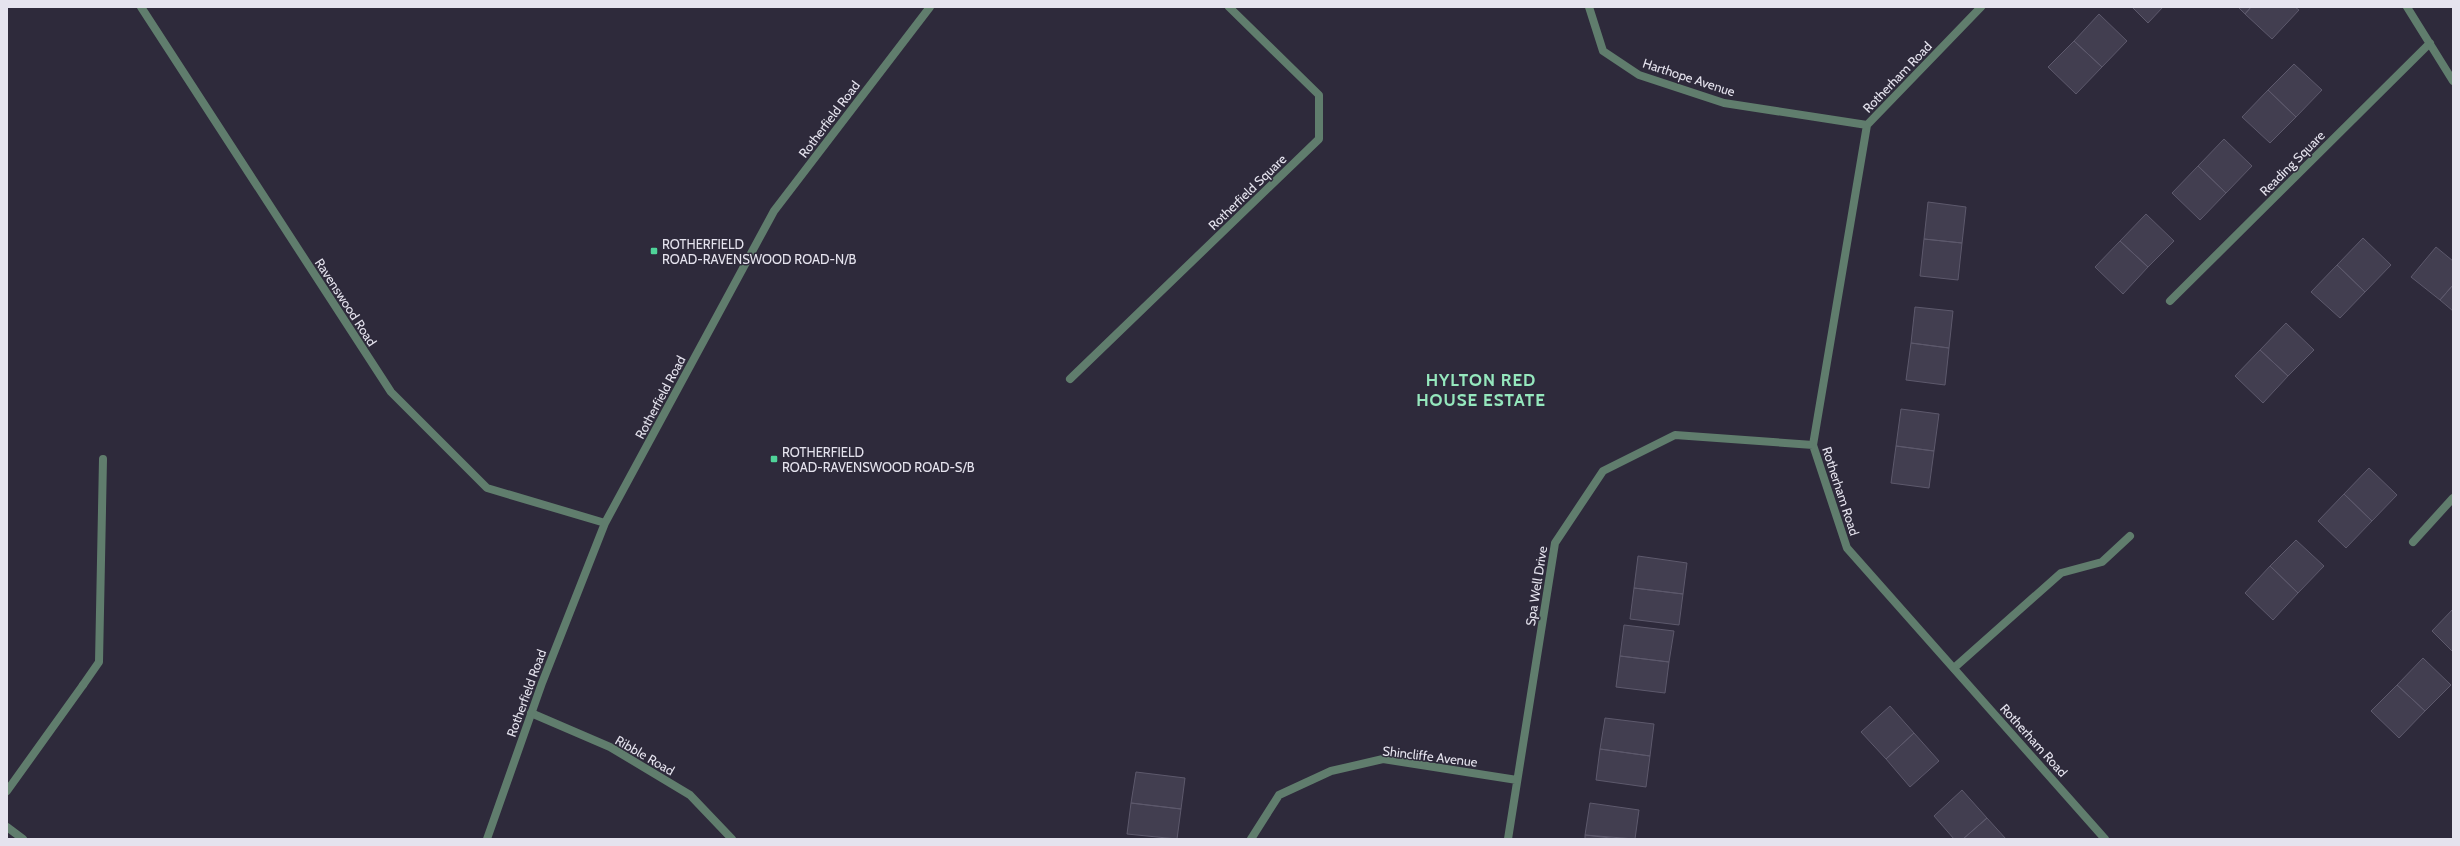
<svg xmlns="http://www.w3.org/2000/svg" width="2460" height="846" font-family="Cabin,sans-serif">
  <style>
    .building { fill: #423e50; stroke: #5d596c }
    .lines { fill: none; stroke-linecap: round; stroke-linejoin: round }
    .service { stroke: #607d6d; stroke-width: 8 }
    .minor { stroke: #607d6d; stroke-width: 8 }
    .tertiary { stroke: #607d6d; stroke-width: 8 }
    .poi-dot { fill: #4fd399; stroke: #2e2a3b; stroke-width: 1.5 }
    .labels { text-anchor: middle; dominant-baseline: central; stroke-width: 3; stroke-linejoin: round; paint-order: stroke }
    .street-label { font-size: 13px; fill: #e5e3ee; stroke: #2e2a3b }
    .poi-label { font-size: 13px; fill: #e5e3ee; stroke: #2e2a3b; text-anchor: start }
    .district-label { font-size: 17px; font-weight: bold; letter-spacing: 1px; fill: #95e7bd; stroke: #2e2a3b }
  </style>
  <rect width="100%" height="100%" fill="#2e2a3b"/>
  <path class="building" d="M 2132,7 L 2163,7 L 2148,23 Z
    M 2238,7 L 2251,7 L 2245,14 Z
    M 2251,7 L 2295,7 L 2299,10 L 2272,39 L 2245,14 Z
    M 2099,14 L 2127,41 L 2102,67 L 2074,41 Z
    M 2074,41 L 2102,67 L 2076,94 L 2048,67 Z
    M 2294,64 L 2322,90 L 2296,117 L 2268,90 Z
    M 2268,90 L 2296,117 L 2270,143 L 2242,117 Z
    M 2224,139 L 2252,166 L 2226,193 L 2198,166 Z
    M 2198,166 L 2226,193 L 2200,220 L 2172,193 Z
    M 1928,202 L 1966,207 L 1962,243 L 1924,239 Z
    M 2146,214 L 2174,241 L 2148,267 L 2120,241 Z
    M 2363,238 L 2391,265 L 2365,292 L 2337,265 Z
    M 1924,239 L 1962,243 L 1958,280 L 1920,276 Z
    M 2120,241 L 2148,267 L 2123,294 L 2095,267 Z
    M 2436,247 L 2453,261 L 2453,285 L 2440,300 L 2411,277 Z
    M 2337,265 L 2365,292 L 2340,318 L 2311,292 Z
    M 2453,285 L 2453,311 L 2440,300 Z
    M 1915,307 L 1953,311 L 1949,348 L 1911,343 Z
    M 2286,323 L 2314,350 L 2288,376 L 2260,350 Z
    M 1911,343 L 1949,348 L 1945,385 L 1906,380 Z
    M 2260,350 L 2288,376 L 2263,403 L 2235,376 Z
    M 1901,409 L 1939,414 L 1934,451 L 1896,446 Z
    M 1896,446 L 1934,451 L 1929,488 L 1891,483 Z
    M 2369,468 L 2397,495 L 2372,521 L 2344,494 Z
    M 2344,494 L 2372,521 L 2346,548 L 2318,521 Z
    M 2296,540 L 2324,566 L 2298,593 L 2270,566 Z
    M 1638,556 L 1687,563 L 1683,594 L 1634,588 Z
    M 2270,566 L 2298,593 L 2273,620 L 2245,593 Z
    M 1634,588 L 1683,594 L 1679,625 L 1630,619 Z
    M 2453,609 L 2453,652 L 2432,631 Z
    M 1624,625 L 1674,631 L 1669,662 L 1620,656 Z
    M 1620,656 L 1669,662 L 1665,693 L 1616,687 Z
    M 2423,658 L 2451,685 L 2425,711 L 2397,685 Z
    M 2397,685 L 2425,711 L 2399,738 L 2371,711 Z
    M 1890,706 L 1914,733 L 1886,759 L 1861,732 Z
    M 1605,718 L 1654,724 L 1650,756 L 1600,749 Z
    M 1914,733 L 1939,761 L 1910,787 L 1886,759 Z
    M 1600,749 L 1650,756 L 1646,787 L 1596,780 Z
    M 1136,772 L 1185,778 L 1181,809 L 1131,803 Z
    M 1962,790 L 1987,818 L 1963,839 L 1954,839 L 1934,816 Z
    M 1131,803 L 1181,809 L 1177,839 L 1127,834 Z
    M 1590,803 L 1639,810 L 1635,839 L 1585,835 Z
    M 1987,818 L 2006,839 L 1963,839 Z
    M 1585,835 L 1619,839 L 1585,839 Z"/>
  <g class="lines">
    <path class="service" d="M 1954,668 L 2061,573 L 2102,562 L 2130,536
      M 83,685 L 99,662 L 103,459"/>
    <path class="minor" d="M 1589,7 L 1603,51 L 1639,75 L 1724,103 L 1867,125
      M 1981,7 L 1867,125 L 1813,445 L 1847,548 L 2105,839
      M 2407,7 L 2453,81
      M 2170,301 L 2430,43
      M 1070,379 L 1319,139 L 1319,95 L 1229,7
      M 2413,542 L 2453,498
      M 531,713 L 610,747 L 690,795 L 732,839
      M 7,791 L 83,685
      M 7,827 L 23,839
      M 1251,839 L 1279,795 L 1331,771 L 1383,759 L 1517,780
      M 1508,839 L 1555,543 L 1603,471 L 1675,435 L 1813,445"/>
    <path class="tertiary" d="M 141,7 L 391,392 L 487,488 L 605,523
      M 487,839 L 542,683 L 605,523 L 774,211 L 930,7"/>
  </g>
  <g class="poi-dot">
    <rect x="650" y="247" width="8" height="8" rx="2"/>
    <rect x="770" y="455" width="8" height="8" rx="2"/>
  </g>
  <g class="labels">
    <g class="street-label">
      <text transform="translate(1689 77) rotate(18)">Harthope Avenue</text>
      <text transform="translate(1897 77) rotate(-46)">Rotherham Road</text>
      <text transform="translate(829 119) rotate(-53)">Rotherfield Road</text>
      <text transform="translate(2292 163) rotate(-45)">Reading Square</text>
      <text transform="translate(1247 192) rotate(-44)">Rotherfield Square</text>
      <text transform="translate(346 302) rotate(57)">Ravenswood Road</text>
      <text transform="translate(660 397) rotate(-62)">Rotherfield Road</text>
      <text transform="translate(1841 491) rotate(72)">Rotherham Road</text>
      <text transform="translate(1536 586) rotate(-81)">Spa Well Drive</text>
      <text transform="translate(526 693) rotate(-70)">Rotherfield Road</text>
      <text transform="translate(2034 740) rotate(48)">Rotherham Road</text>
      <text transform="translate(645 755) rotate(30)">Ribble Road</text>
      <text transform="translate(1430 756) rotate(7)">Shincliffe Avenue</text>
    </g>
    <g class="poi-label">
      <text x="662" y="244">ROTHERFIELD<tspan x="662" dy="15">ROAD-RAVENSWOOD ROAD-N/B</tspan></text>
      <text x="782" y="452">ROTHERFIELD<tspan x="782" dy="15">ROAD-RAVENSWOOD ROAD-S/B</tspan></text>
    </g>
    <g class="district-label">
      <text x="1481" y="380">HYLTON RED<tspan x="1481" dy="20">HOUSE ESTATE</tspan></text>
    </g>
  </g>
  <rect width="2460" height="846" fill="none" stroke="#e5e3ee" stroke-width="16"/>
</svg>
